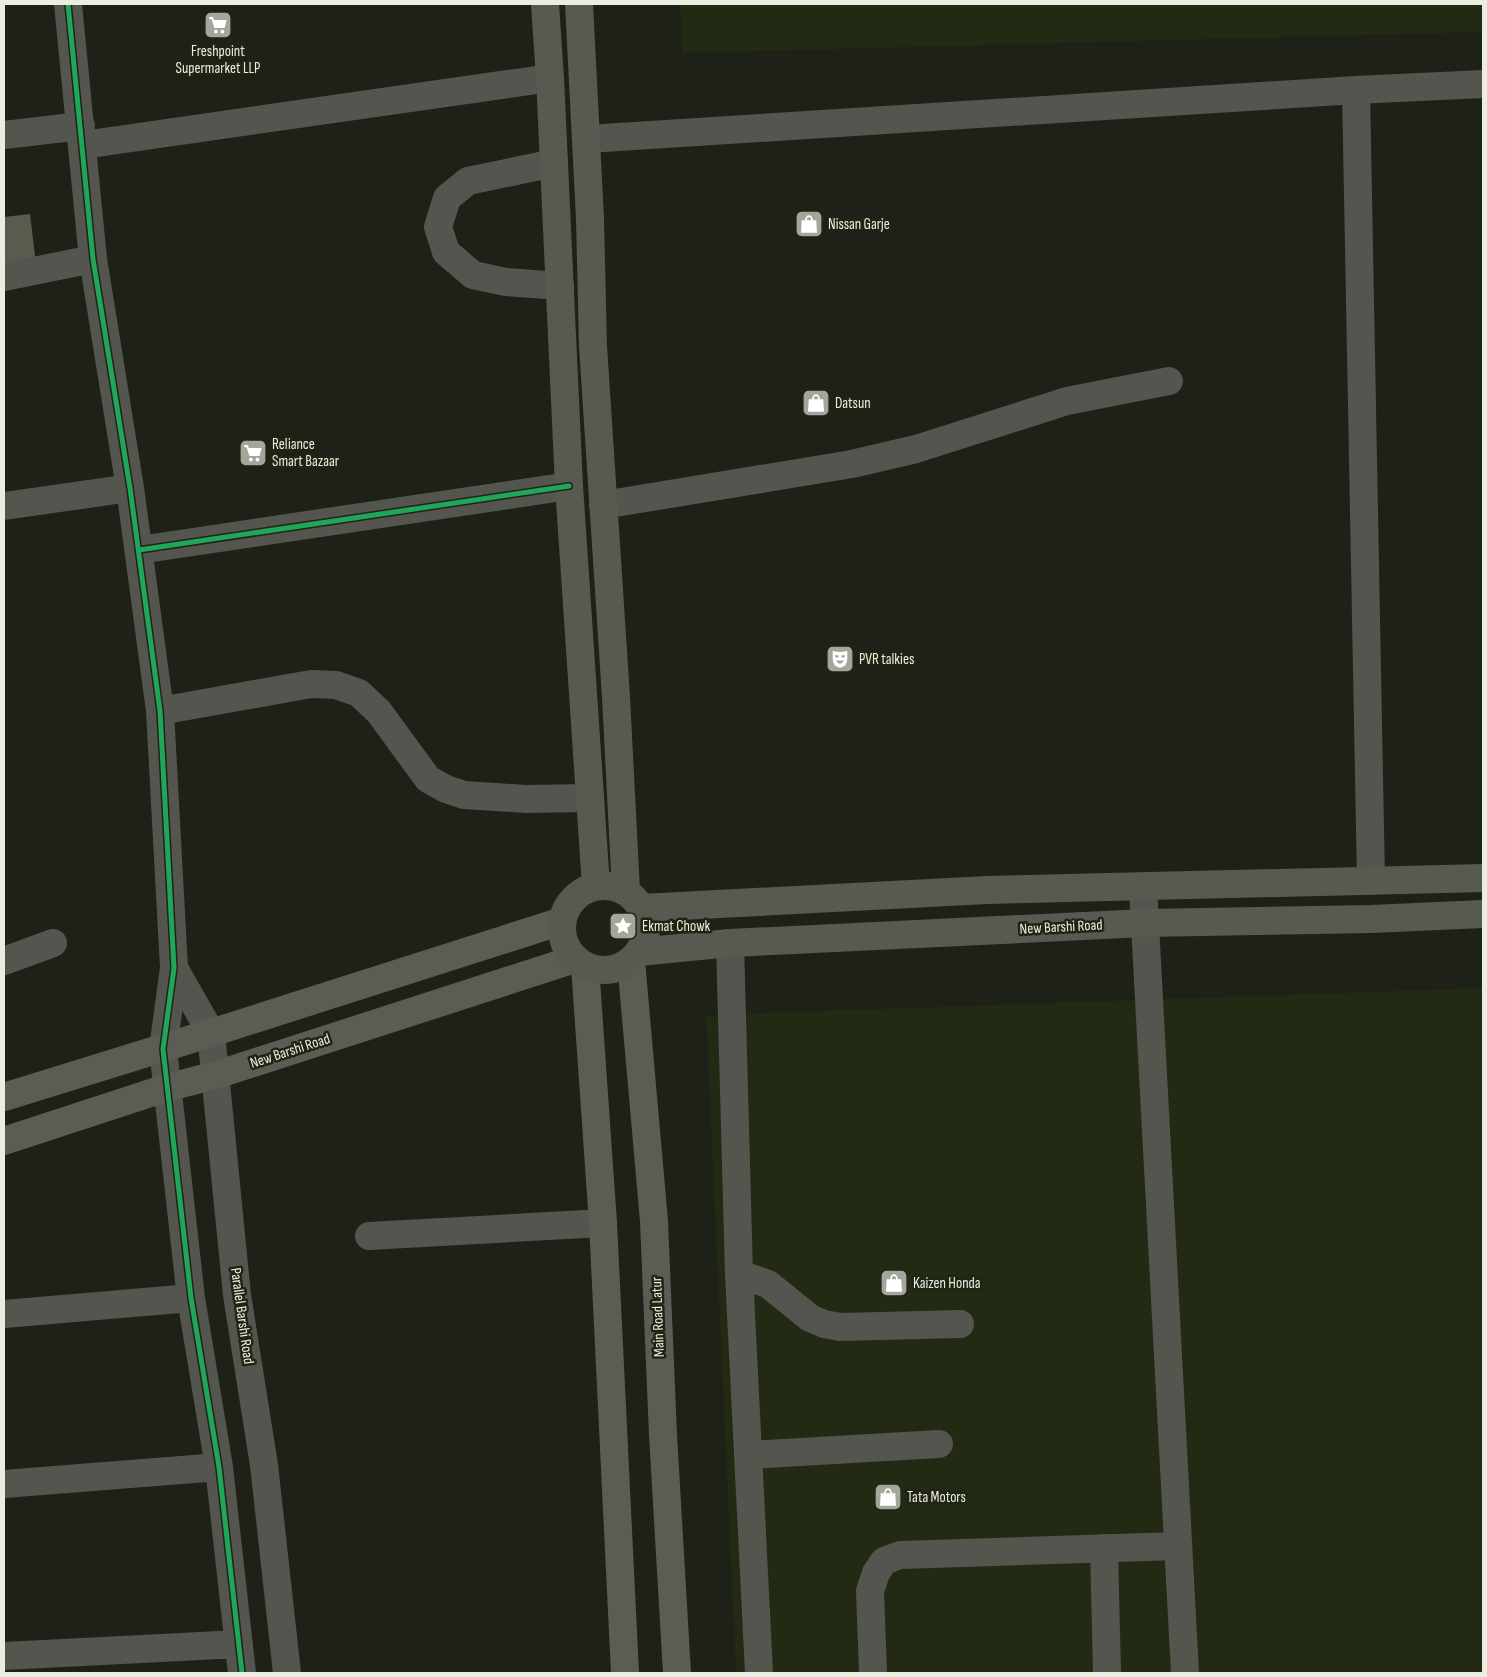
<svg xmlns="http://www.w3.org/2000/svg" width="1487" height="1677" font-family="'Sofia Sans Condensed',sans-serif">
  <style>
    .built { fill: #232a13 }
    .building { fill: #585b4e }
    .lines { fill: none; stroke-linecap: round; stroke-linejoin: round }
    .minor { stroke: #53554e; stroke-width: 28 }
    .major { stroke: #5a5d54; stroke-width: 28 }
    .highway { stroke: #575a50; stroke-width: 28 }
    .cycleway-casing { stroke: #202513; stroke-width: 8 }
    .cycleway { stroke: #20a55d; stroke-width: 5 }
    .labels { text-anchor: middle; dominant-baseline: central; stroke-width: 5; stroke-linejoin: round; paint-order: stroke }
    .poi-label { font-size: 15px; fill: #eaeee2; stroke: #202513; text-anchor: start }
    .street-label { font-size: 15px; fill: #eaeee2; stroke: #202513 }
  </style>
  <rect width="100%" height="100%" fill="#1e2117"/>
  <path class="built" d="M 680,4 L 1483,4 L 1483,32 L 682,53 Z
    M 1483,988 L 1483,1673 L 736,1673 L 706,1015 Z"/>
  <path class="building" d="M 30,214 L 36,264 L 4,269 L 4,217 Z"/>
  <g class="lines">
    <path class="minor" d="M 68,4 L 93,259 L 130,488 L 160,711 L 174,968 L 163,1049 L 191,1298 L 219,1467 L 242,1673
      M 1356,90 L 1371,881
      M 4,135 L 81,126
      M 587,139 L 1356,90 L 1483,84
      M 83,145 L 550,78
      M 554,163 L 468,181 L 447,198 L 438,227 L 446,252 L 473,275 L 506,282 L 560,286
      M 4,277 L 93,259
      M 603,505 L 852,464 L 916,449 L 1067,401 L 1169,381
      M 4,506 L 130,488
      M 139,550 L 569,486
      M 160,711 L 311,684 L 336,685 L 359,693 L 379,712 L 428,779 L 446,789 L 464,795 L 526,799 L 589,798
      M 1143,887 L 1185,1673
      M 730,943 L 739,1274 L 759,1673
      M 4,961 L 53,943
      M 174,968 L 211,1033 L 237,1295 L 264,1465 L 287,1673
      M 369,1236 L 603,1223
      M 739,1274 L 768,1284 L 810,1318 L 824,1324 L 840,1327 L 960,1324
      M 4,1314 L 191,1298
      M 748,1455 L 939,1444
      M 4,1484 L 219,1467
      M 1104,1548 L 1107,1673
      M 4,1656 L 239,1644
      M 873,1673 L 870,1591 L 876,1573 L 884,1561 L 900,1555 L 1177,1546"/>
    <path class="major" d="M 631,961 L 654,1221 L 663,1435 L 677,1673
      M 585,966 L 603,1223 L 625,1673
      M 4,1097 L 211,1033 L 562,921
      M 4,1141 L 166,1088 L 216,1075 L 575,959"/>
    <path class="highway" d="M 545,4 L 550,78 L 569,486 L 596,886
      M 579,4 L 590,219 L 593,346 L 616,697 L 626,891
      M562 928a42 42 0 1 1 84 0a42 42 0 1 1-84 0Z
      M 642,908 L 987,890 L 1483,878
      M 639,952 L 730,943 L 1145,923 L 1371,919 L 1483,914"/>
    <defs>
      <path id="cycleway" d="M 68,4 L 93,259 L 130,488 L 160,711 L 174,968 L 163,1049 L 191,1298 L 219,1467 L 242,1673
        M 139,550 L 569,486"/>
    </defs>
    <use href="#cycleway" class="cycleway-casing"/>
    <use href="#cycleway" class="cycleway"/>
  </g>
  <defs>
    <symbol id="supermarket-square" viewBox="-11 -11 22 22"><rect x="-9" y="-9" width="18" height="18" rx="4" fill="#a3a69b" stroke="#202513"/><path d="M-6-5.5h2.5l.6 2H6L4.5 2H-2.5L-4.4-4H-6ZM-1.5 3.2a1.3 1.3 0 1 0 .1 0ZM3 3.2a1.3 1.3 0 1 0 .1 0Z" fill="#fff"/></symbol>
    <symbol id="shop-square" viewBox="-11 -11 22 22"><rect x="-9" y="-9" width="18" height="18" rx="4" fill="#a3a69b" stroke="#202513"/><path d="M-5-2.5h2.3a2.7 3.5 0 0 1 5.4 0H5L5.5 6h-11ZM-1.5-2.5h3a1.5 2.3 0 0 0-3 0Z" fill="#fff"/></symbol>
    <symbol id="theatre-square" viewBox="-11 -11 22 22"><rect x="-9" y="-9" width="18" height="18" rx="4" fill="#a3a69b" stroke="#202513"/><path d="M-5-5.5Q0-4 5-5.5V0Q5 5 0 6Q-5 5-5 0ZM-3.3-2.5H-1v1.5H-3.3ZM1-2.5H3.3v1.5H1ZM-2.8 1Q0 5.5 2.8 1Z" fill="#fff"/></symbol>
    <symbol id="sight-square" viewBox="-11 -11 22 22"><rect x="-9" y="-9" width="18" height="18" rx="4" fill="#a3a69b" stroke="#202513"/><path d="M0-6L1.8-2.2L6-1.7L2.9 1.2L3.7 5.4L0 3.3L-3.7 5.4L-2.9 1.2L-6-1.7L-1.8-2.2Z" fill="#fff"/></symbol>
  </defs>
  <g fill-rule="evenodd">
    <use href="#supermarket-square" x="202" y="9" width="32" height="32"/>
    <use href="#shop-square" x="793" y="208" width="32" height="32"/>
    <use href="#shop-square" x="800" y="387" width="32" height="32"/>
    <use href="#supermarket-square" x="237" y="437" width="32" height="32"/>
    <use href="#theatre-square" x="824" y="643" width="32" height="32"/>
    <use href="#sight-square" x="607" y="910" width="32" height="32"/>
    <use href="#shop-square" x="878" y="1267" width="32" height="32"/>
    <use href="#shop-square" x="872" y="1481" width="32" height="32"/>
  </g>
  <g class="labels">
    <g class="poi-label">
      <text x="218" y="51" text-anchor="middle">Freshpoint<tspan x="218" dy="17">Supermarket LLP</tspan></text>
      <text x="828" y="224">Nissan Garje</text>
      <text x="835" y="403">Datsun</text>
      <text x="272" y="444">Reliance<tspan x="272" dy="17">Smart Bazaar</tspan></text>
      <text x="859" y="659">PVR talkies</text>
      <text x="642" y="926">Ekmat Chowk</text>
      <text x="913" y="1283">Kaizen Honda</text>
      <text x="907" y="1497">Tata Motors</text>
    </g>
    <g class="street-label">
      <text transform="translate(1061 927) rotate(-3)">New Barshi Road</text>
      <text transform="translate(290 1051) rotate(-18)">New Barshi Road</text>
      <text transform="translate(242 1316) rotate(82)">Parallel Barshi Road</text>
      <text transform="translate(658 1317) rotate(-92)">Main Road Latur</text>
    </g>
  </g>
  <rect width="1487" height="1677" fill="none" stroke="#eaeee2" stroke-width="10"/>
</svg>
